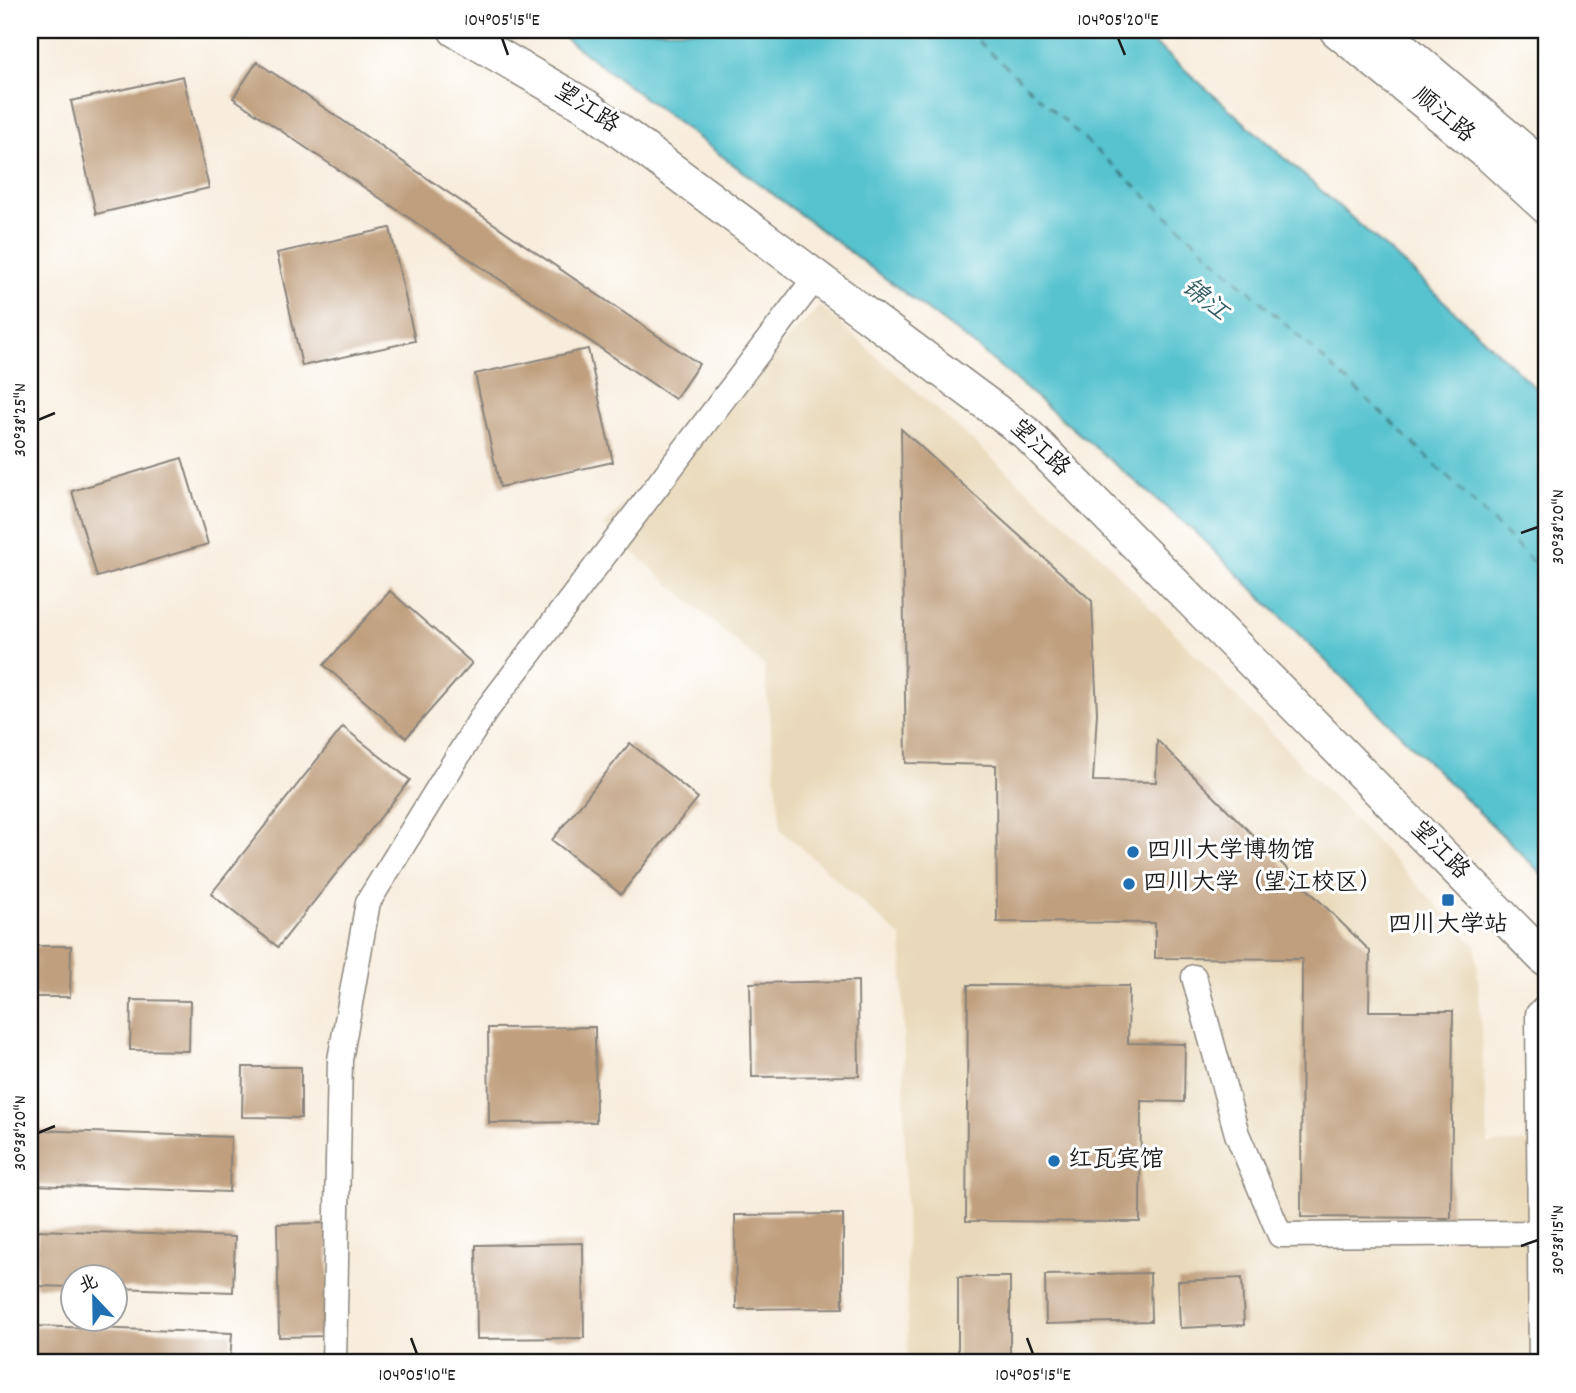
<svg xmlns="http://www.w3.org/2000/svg" width="1576" height="1393" font-family="Dekko,'LXGW WenKai TC',sans-serif">
  <style>
    .built { fill: #e9d9ba }
    .water { fill: #56c3cf; stroke: #397076; stroke-width: 2 }
    .lines { fill: none; stroke-linecap: round; stroke-linejoin: round }
    .ferry { stroke: #335f64; stroke-width: 2; stroke-dasharray: 9 7; stroke-linecap: butt }
    .building { fill: #bf9f7d }
    .street-casing { stroke: #8a847c; stroke-width: 27 }
    .secondary-casing { stroke: #8a847c; stroke-width: 36 }
    .street { stroke: #fff; stroke-width: 24 }
    .secondary { stroke: #fff; stroke-width: 33 }
    .ticks { fill: none; stroke: #1c1c1c; stroke-width: 2.5 }
    .poi-dot { fill: #1f6fb2; stroke: #fff; stroke-width: 2.5 }
    .labels { text-anchor: middle; dominant-baseline: central; stroke-width: 6; stroke-linejoin: round; paint-order: stroke }
    .street-label { font-size: 24px; fill: #1c1c1c; stroke: #fff }
    .poi-label { font-size: 24px; fill: #1c1c1c; stroke: #fff; text-anchor: start }
    .water-label { font-size: 26px; font-style: italic; fill: #335f64; stroke: #fff }
    .neatline { fill: none; stroke: #1c1c1c; stroke-width: 2.5 }
    .ticks-label { font-size: 18px; text-anchor: middle; fill: #1c1c1c }
  </style>
  <rect width="100%" height="100%" fill="#fff"/>
  <filter id="ink" filterUnits="userSpaceOnUse"><feTurbulence type="fractalNoise" baseFrequency=".0143" numOctaves="2"/><feDisplacementMap in="SourceGraphic" scale="14" xChannelSelector="R" yChannelSelector="G"/><feConvolveMatrix kernelMatrix="1 2 1 2 8 2 1 2 1" color-interpolation-filters="sRGB"/></filter>
  <filter id="wash" filterUnits="userSpaceOnUse"><feTurbulence type="fractalNoise" baseFrequency=".00686" numOctaves="4" result="noise"/><feDisplacementMap in="SourceGraphic" scale="28" xChannelSelector="R" yChannelSelector="G"/><feGaussianBlur stdDeviation="1.57" result="paint"/><feColorMatrix in="noise" values="0 0 0 0 0 0 0 0 0 0 0 0 0 0 0 0 0 1.4 0 .05"/><feComposite in="paint" operator="in"/></filter>
  <g filter="url(#wash)">
    <rect width="100%" height="100%" fill="#f8eddd"/>
    <path class="built" d="M 820,306 L 1089,544 L 1476,946 L 1488,1144 L 1539,1142 L 1546,1363 L 908,1363 L 902,938 L 781,830 L 764,666 L 603,526 Z"/>
    <path class="water" d="M 554,30 L 1136,30 L 1166,53 L 1414,273 L 1546,398 L 1546,878 L 1195,532 L 978,348 Z"/>
    <g class="lines">
      <path class="ferry" d="M 966,30 L 1399,429 L 1546,575"/>
    </g>
    <g id="blocks">
      <path class="building" d="M 257,62 L 699,364 L 675,399 L 233,98 Z
        M 183,76 L 209,188 L 96,214 L 71,101 Z
        M 390,228 L 415,341 L 302,366 L 277,253 Z
        M 588,349 L 613,462 L 500,487 L 475,374 Z
        M 901,429 L 1092,601 L 1097,713 L 1093,781 L 1156,782 L 1157,740 L 1370,951 L 1369,1011 L 1453,1011 L 1451,1218 L 1301,1217 L 1302,959 L 1155,958 L 1155,923 L 997,922 L 996,765 L 906,763 Z
        M 182,458 L 208,544 L 97,577 L 72,491 Z
        M 390,591 L 472,663 L 406,738 L 324,665 Z
        M 343,727 L 410,780 L 278,947 L 211,894 Z
        M 630,743 L 698,798 L 621,894 L 552,840 Z
        M 30,946 L 71,946 L 70,997 L 30,997 Z
        M 858,981 L 859,1076 L 752,1077 L 750,983 Z
        M 968,985 L 1129,986 L 1128,1043 L 1185,1044 L 1184,1102 L 1141,1101 L 1140,1222 L 966,1221 Z
        M 131,1000 L 190,1001 L 189,1051 L 130,1050 Z
        M 595,1027 L 596,1122 L 489,1123 L 488,1028 Z
        M 243,1067 L 301,1067 L 301,1118 L 242,1117 Z
        M 34,1130 L 231,1137 L 229,1192 L 32,1185 Z
        M 843,1214 L 843,1308 L 736,1309 L 735,1215 Z
        M 328,1223 L 330,1336 L 279,1337 L 277,1224 Z
        M 38,1230 L 235,1237 L 233,1292 L 116,1288 L 116,1278 L 74,1278 L 74,1287 L 35,1286 Z
        M 583,1243 L 584,1338 L 477,1339 L 476,1245 Z
        M 1150,1273 L 1151,1321 L 1046,1324 L 1045,1275 Z
        M 958,1277 L 1010,1277 L 1010,1363 L 958,1363 Z
        M 1242,1278 L 1244,1325 L 1180,1328 L 1178,1281 Z
        M 35,1326 L 232,1333 L 230,1363 L 33,1363 Z"/>
    </g>
  </g>
  <g filter="url(#ink)">
    <use href="#blocks" fill-opacity="0" stroke="#8a847c" stroke-width="2"/>
    <g class="lines">
      <defs>
        <path id="street" d="M 1194,977 L 1237,1134 L 1280,1235 L 1540,1233
          M 334,1363 L 340,1060 L 368,902 L 485,712 L 816,277
          M 1541,1363 L 1538,1014 L 1546,1007"/>
        <path id="secondary" d="M 455,30 L 586,106 L 1026,433 L 1546,960
          M 1336,30 L 1489,155 L 1546,207
          M 1381,30 L 1546,169"/>
      </defs>
      <use href="#street" class="street-casing"/>
      <use href="#secondary" class="secondary-casing"/>
      <use href="#street" class="street"/>
      <use href="#secondary" class="secondary"/>
    </g>
  </g>
  <path class="ticks" d="M 502,38 L 508,55M 1118,38 L 1125,55M 38,420 L 55,413M 1521,533 L 1538,527M 38,1133 L 55,1126M 1521,1246 L 1538,1240M 411,1338 L 417,1354M 1027,1338 L 1033,1354"/>
  <g class="poi-dot">
    <circle cx="1133" cy="852" r="7"/>
    <circle cx="1129" cy="884" r="7"/>
    <rect x="1441" y="893" width="14" height="14" rx="3.5"/>
    <circle cx="1054" cy="1161" r="7"/>
  </g>
  <g class="labels">
    <g class="street-label">
      <text transform="translate(586 109) rotate(33)">望江路</text>
      <text transform="translate(1443 116) rotate(40)">顺江路</text>
      <text transform="translate(1039 449) rotate(43)">望江路</text>
      <text transform="translate(1439 851) rotate(45)">望江路</text>
    </g>
    <g class="poi-label">
      <text x="1147" y="852">四川大学博物馆</text>
      <text x="1143" y="884">四川大学（望江校区）</text>
      <text x="1448" y="926" text-anchor="middle">四川大学站</text>
      <text x="1068" y="1161">红瓦宾馆</text>
    </g>
    <g class="water-label">
      <text transform="translate(1204 301) rotate(39)">锦江</text>
    </g>
  </g>
  <rect width="1576" height="1393" fill="none" stroke="#fff" stroke-width="77"/>
  <g transform="translate(94 1298) rotate(338)"><circle r="33" fill="#ffffff" stroke="#a4a4a4" stroke-width="2"/>
  <path d="M0-5L12 26L0 18L-12 26Z" fill="#1f6fb2"/>
  <text y="-10" font-size="19" font-weight="bold" text-anchor="middle" fill="#1c1c1c">北</text>
  </g>
  <rect x="38" y="38" width="1500" height="1316" class="neatline"/>
  <g class="ticks-label">
    <text x="502" y="25">104°05'15"E</text>
    <text x="1118" y="25">104°05'20"E</text>
    <text transform="translate(19 420) rotate(-90)" y="6">30°38'25"N</text>
    <text transform="translate(1557 527) rotate(-90)" y="6">30°38'20"N</text>
    <text transform="translate(19 1133) rotate(-90)" y="6">30°38'20"N</text>
    <text transform="translate(1557 1240) rotate(-90)" y="6">30°38'15"N</text>
    <text x="417" y="1380">104°05'10"E</text>
    <text x="1033" y="1380">104°05'15"E</text>
  </g>
</svg>
